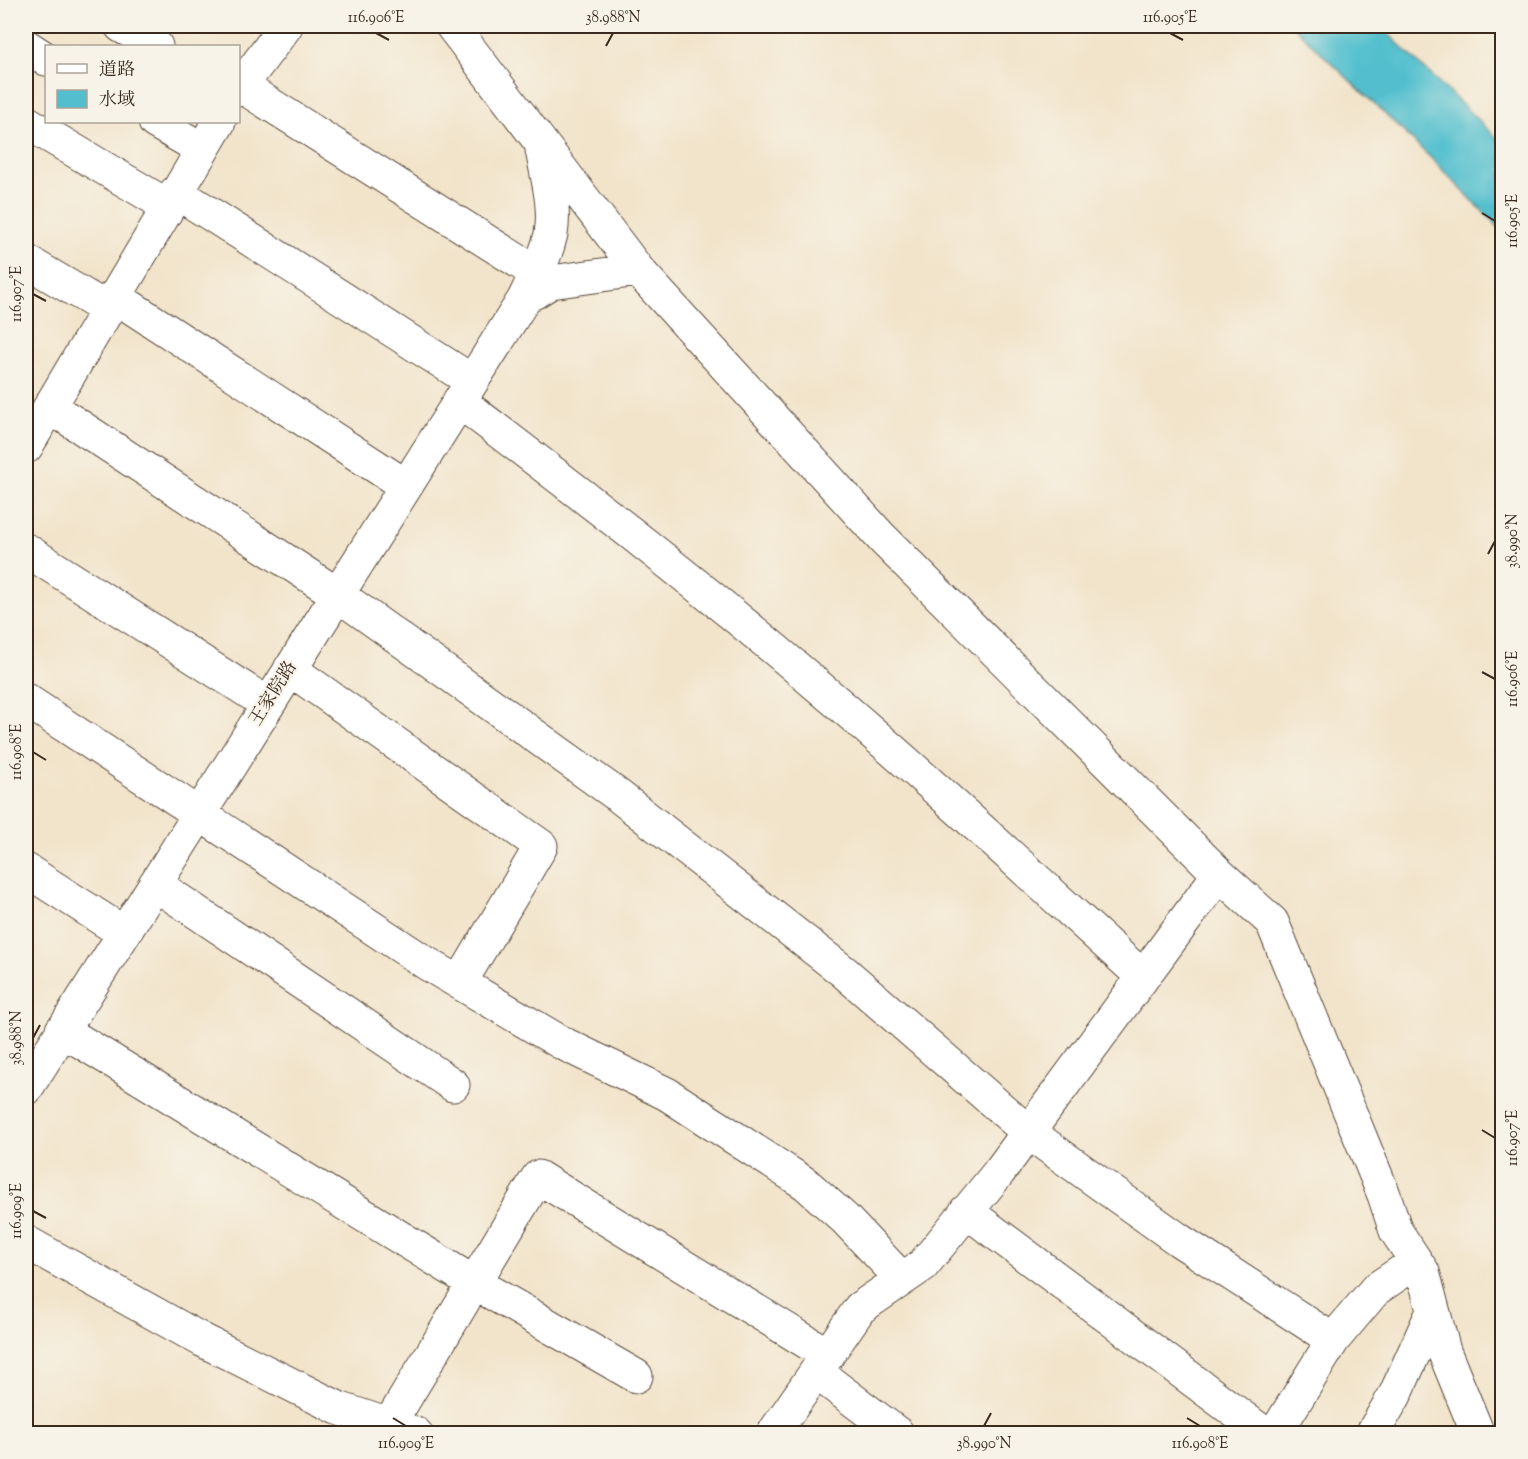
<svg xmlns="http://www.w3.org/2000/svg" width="1528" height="1459" font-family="'Sorts Mill Goudy','Noto Serif SC',serif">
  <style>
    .water { fill: #53bfce; stroke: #477476; stroke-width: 1.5 }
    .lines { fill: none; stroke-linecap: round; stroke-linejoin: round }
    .minor-casing { stroke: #564638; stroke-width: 35 }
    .minor { stroke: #fff; stroke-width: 33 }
    .ticks { fill: none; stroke: #3b2a1e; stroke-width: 2 }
    .labels { text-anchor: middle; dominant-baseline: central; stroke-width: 4.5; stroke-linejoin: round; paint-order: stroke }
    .street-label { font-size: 18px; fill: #3b2a1e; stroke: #f7f3e8 }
    .neatline { fill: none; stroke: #3b2a1e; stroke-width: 2 }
    .ticks-label { font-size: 15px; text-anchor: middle; fill: #3b2a1e }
  </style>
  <rect width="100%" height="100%" fill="#f7f3e8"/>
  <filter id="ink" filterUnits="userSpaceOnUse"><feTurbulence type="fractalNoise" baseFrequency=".0167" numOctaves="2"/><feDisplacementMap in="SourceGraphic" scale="12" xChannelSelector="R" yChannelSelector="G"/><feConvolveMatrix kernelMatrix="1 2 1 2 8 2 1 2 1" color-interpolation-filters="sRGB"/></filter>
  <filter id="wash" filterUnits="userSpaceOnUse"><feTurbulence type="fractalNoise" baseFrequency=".008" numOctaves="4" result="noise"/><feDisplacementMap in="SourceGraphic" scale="24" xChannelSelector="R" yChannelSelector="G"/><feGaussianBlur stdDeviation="1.35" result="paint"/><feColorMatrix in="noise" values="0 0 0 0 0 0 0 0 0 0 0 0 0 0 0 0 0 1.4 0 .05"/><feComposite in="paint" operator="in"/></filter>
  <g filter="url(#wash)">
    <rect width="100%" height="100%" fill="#f2e4cb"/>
    <path class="water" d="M 1293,26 L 1380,26 L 1502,143 L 1502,231 L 1433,160 Z"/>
  </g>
  <g filter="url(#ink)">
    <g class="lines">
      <defs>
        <path id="minor" d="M 121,26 L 156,46
          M 452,26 L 638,270 L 882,538 L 1219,874 L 1272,922 L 1384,1195 L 1396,1231 L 1423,1272 L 1444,1351 L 1478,1434
          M 26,46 L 46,59
          M 241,86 L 551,282
          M 238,90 L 286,26
          M 26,122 L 168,206
          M 155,122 L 202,149
          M 176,192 L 472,381
          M 26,261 L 107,309
          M 533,293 L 551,282 L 638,270
          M 114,296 L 406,486
          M 459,401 C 581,494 702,586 818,686 C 929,780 1035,879 1143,977
          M 50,407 L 337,594 L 616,794 L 844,972 L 1028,1132 L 1179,1240 L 1333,1340
          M 26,447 L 219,122
          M 26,550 L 268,704
          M 290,669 L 541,846 L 460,983
          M 26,700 L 426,963 L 562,1043 L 667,1094 L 806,1184 L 845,1219 L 902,1279
          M 26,870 L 124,933
          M 155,884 L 453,1085
          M 62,1030 L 471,1281 L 636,1376
          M 26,1089 L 524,299 C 534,278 546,257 551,234 C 556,207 547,176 542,150
          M 966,1211 L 1265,1434
          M 26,1242 L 202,1340 L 338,1408 L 416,1434
          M 816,1372 L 898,1434
          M 389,1425 L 538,1177 L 828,1355
          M 773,1434 L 860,1308 L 923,1265 L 999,1172 L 1219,874
          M 1275,1434 L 1333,1340 L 1376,1289 L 1416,1262
          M 1372,1434 L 1395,1395 L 1433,1311"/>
      </defs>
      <use href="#minor" class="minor-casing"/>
      <use href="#minor" class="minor"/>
    </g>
  </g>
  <path class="ticks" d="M 376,33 L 389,40M 1170,33 L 1183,40M 606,46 L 613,33M 1482,213 L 1495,221M 33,294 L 46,301M 1488,554 L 1495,541M 1482,672 L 1495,679M 33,752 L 46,760M 33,1038 L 40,1025M 1482,1130 L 1495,1138M 33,1211 L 46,1218M 393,1418 L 406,1426M 1187,1418 L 1200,1426M 984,1426 L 991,1413"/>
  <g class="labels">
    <g class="street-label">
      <text transform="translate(274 694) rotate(-58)">王家院路</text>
    </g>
  </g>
  <rect width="1528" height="1459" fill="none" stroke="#f7f3e8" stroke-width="66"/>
  <rect x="45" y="45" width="195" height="78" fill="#f7f3e8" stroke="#aca397" stroke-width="1.5"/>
  <rect x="57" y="64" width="30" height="9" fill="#ffffff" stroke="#aca397" stroke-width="1.5"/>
  <text x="99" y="75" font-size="18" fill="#3b2a1e">道路</text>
  <rect x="57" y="90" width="30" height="18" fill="#53bfce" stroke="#aca397" stroke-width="1.5"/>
  <text x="99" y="105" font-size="18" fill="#3b2a1e">水域</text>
  <rect x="33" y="33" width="1462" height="1393" class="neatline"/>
  <g class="ticks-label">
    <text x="376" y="22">116.906°E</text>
    <text x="613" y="22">38.988°N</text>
    <text x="1170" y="22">116.905°E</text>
    <text transform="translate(1512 221) rotate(-90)" y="5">116.905°E</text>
    <text transform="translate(16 294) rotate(-90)" y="5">116.907°E</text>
    <text transform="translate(1512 541) rotate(-90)" y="5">38.990°N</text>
    <text transform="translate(1512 679) rotate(-90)" y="5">116.906°E</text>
    <text transform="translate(16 752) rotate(-90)" y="5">116.908°E</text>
    <text transform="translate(16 1038) rotate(-90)" y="5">38.988°N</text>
    <text transform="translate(1512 1138) rotate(-90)" y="5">116.907°E</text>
    <text transform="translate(16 1211) rotate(-90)" y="5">116.909°E</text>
    <text x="406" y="1448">116.909°E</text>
    <text x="984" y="1448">38.990°N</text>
    <text x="1200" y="1448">116.908°E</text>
  </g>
</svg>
